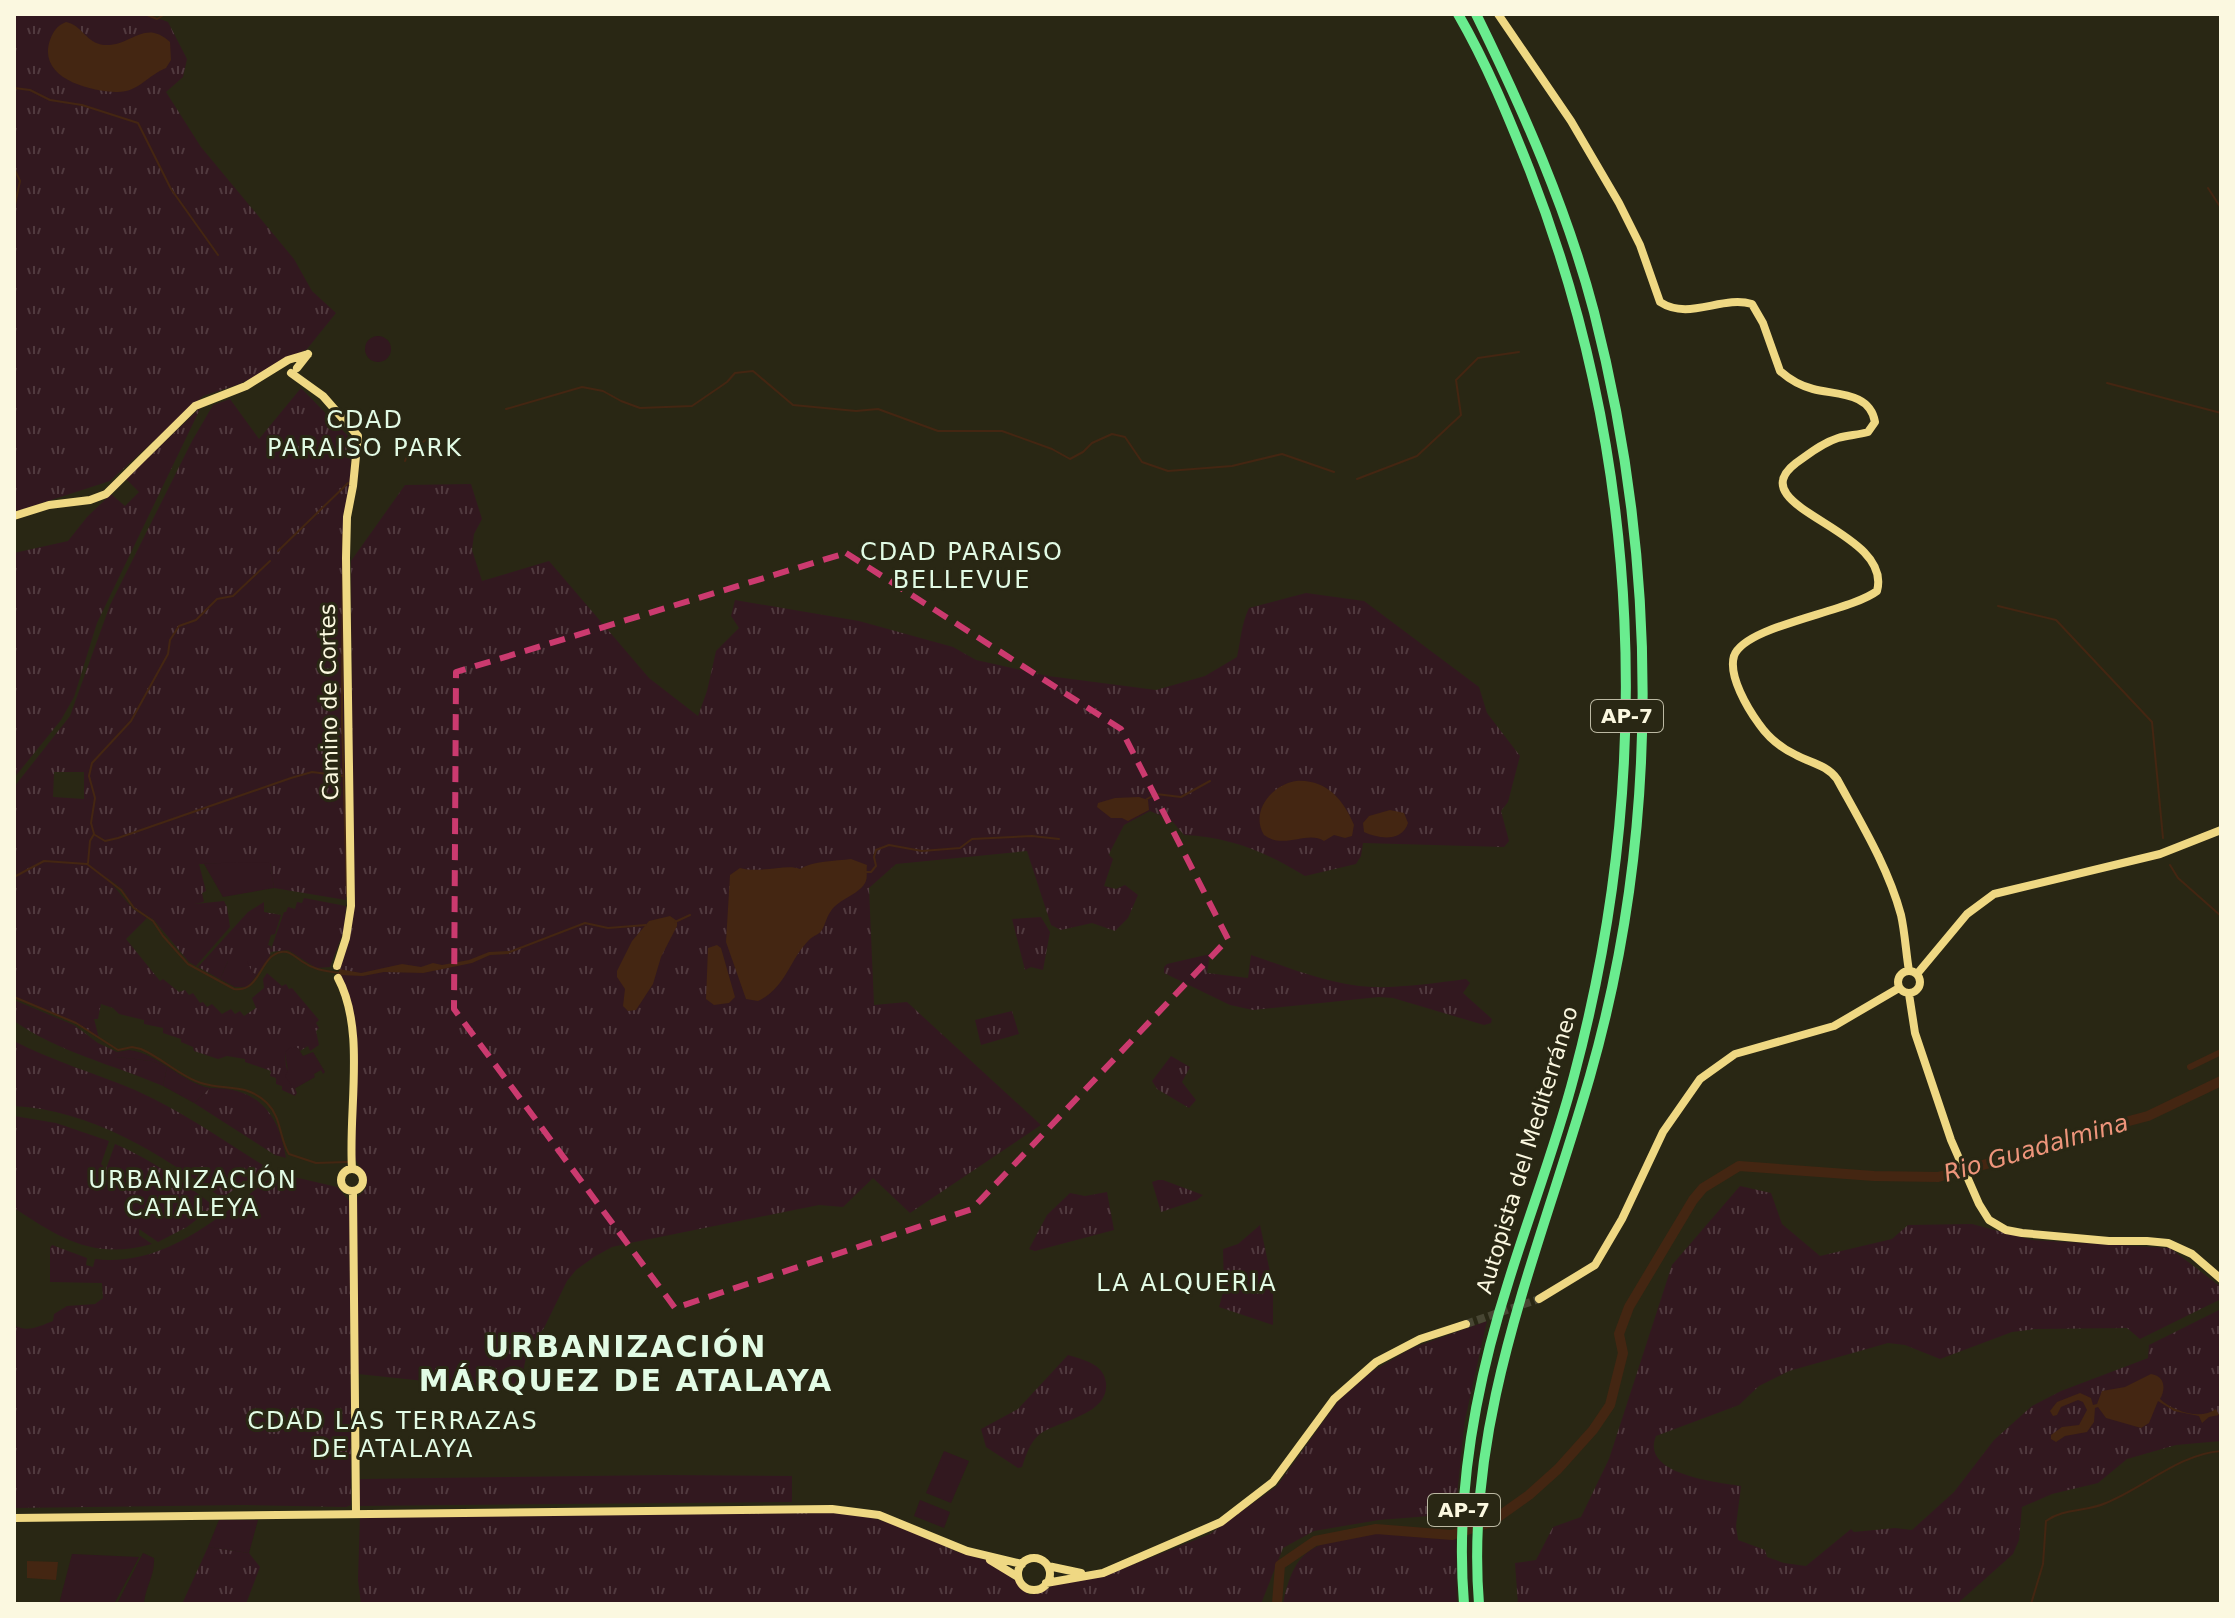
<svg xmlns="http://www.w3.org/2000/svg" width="2235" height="1618" font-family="'DejaVu Sans',sans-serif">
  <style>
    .grass { fill: url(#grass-tufts); fill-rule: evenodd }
    .garden { fill: #32181f }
    .water { fill: #442612 }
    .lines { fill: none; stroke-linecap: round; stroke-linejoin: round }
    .stream { stroke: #442612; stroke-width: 2 }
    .canal { stroke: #442612; stroke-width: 6 }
    .river { stroke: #442612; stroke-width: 10 }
    .secondary-tunnel { stroke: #484633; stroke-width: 8; stroke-dasharray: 8 4; stroke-linecap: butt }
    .secondary { stroke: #efd883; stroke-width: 8 }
    .highway { stroke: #6aec8f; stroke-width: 10 }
    .marked { fill: none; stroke: #cb3a6f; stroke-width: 6; stroke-dasharray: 16 10; stroke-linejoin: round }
    .labels { text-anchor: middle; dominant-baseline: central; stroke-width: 6; stroke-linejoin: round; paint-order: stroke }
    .shield { fill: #292714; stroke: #bcb9a3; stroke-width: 2 }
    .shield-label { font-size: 20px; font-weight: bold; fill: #fbf8e0 }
    .street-label { font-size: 22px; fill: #fbf8e0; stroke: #292714 }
    .neighbourhood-label { font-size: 24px; letter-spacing: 2px; fill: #e2fbe5; stroke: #292714 }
    .water-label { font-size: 24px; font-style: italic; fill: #ee957b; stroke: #292714 }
    .district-label { font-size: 30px; font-weight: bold; letter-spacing: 2px; fill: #e2fbe5; stroke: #292714 }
  </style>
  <defs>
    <pattern id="grass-tufts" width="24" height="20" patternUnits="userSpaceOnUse" patternTransform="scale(2)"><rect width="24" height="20" fill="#32181f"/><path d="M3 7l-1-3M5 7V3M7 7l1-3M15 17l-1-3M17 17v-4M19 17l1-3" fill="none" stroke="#513a3f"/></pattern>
  </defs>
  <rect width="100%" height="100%" fill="#292714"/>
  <path class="grass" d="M 14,14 L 147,14 L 168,22 L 187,59 L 183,77 L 166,92 L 201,147 L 294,259 L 312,291 L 336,313 L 307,349 L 240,384 L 203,396 L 110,481 L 14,512 Z
    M 301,388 L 351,439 L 350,486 L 343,517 L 346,900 L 274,888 L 270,863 L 199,864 L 206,891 L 202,893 L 204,902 L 194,904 L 224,901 L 227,907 L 230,927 L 196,966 L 189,962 L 154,920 L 135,908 L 122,889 L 106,877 L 133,909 L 147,918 L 126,939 L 160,981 L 163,979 L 179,992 L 185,990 L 189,995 L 193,993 L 200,1003 L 203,1002 L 207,1007 L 212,1004 L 222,1014 L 231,1009 L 235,1014 L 240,1011 L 244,1016 L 256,1008 L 252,998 L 264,988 L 263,979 L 267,973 L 282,986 L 286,984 L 289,989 L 292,988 L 319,1020 L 316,1023 L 319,1028 L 316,1031 L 319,1045 L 310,1051 L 308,1046 L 300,1051 L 298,1048 L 285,1053 L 286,1066 L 297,1093 L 295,1096 L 282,1090 L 282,1086 L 276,1084 L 276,1078 L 270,1076 L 271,1071 L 245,1062 L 245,1059 L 227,1056 L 218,1059 L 194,1051 L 193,1047 L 181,1042 L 181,1039 L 163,1033 L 163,1028 L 144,1024 L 144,1020 L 119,1014 L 113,1008 L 101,1004 L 98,1019 L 94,1019 L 99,1038 L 76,1023 L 14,996 L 14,787 L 70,716 L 110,605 L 192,441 L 213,405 L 230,399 L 259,439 ZM 54,772 L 84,772 L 84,799 L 53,797 Z
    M 201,407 L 97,623 L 74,697 L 61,720 L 14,778 L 14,553 L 68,541 L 87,517 L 111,494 L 125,506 L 139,492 L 126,479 Z
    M 471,484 L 482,519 L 474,534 L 472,550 L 482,581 L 549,561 L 649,678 L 698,716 L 707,691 L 716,651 L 739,628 L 731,616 L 735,600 L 859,621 L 953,647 L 976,660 L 1048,676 L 1156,690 L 1205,676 L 1237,657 C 1241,639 1241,625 1249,608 L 1306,593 L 1364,601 L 1479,687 L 1487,713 L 1520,756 L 1508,802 L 1501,811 L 1509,841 L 1504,847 L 1363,843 L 1361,856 L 1356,864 L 1305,876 C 1266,852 1230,837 1184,835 L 1171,820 L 1150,811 L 1124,825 L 1110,852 L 1109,855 L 1113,859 L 1104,886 L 1116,889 L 1125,885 L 1138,895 L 1128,918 L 1115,931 L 1092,923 L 1061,930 L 1051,925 L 1027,851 L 896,864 L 869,888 L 874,1005 L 907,1002 L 1041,1125 L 910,1213 L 873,1178 L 843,1207 L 819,1205 L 630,1243 L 612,1247 L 594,1257 L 576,1270 L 567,1281 L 544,1328 L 528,1348 L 519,1391 L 358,1374 L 356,1198 C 376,1184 364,1174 355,1159 L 352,1007 L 339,975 L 340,963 L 353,916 L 351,561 L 405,485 Z
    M 304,898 L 346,906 L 344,930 L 330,967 L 316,968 L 288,950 L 270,952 L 284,912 L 286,912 L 288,907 L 295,909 L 297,902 L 302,903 Z
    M 264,902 L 264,912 L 281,915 L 275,934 L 271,935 L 268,945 L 271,946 L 270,956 L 257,975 L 228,961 L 220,979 L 198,967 L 248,912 Z
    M 1041,917 L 1050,932 L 1043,970 L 1031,967 L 1025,970 L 1012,919 Z
    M 1210,954 L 1207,973 L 1248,978 L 1251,955 C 1290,968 1331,985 1372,987 C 1402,988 1435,983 1466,979 L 1470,983 L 1463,993 L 1492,1019 L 1491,1023 L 1484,1025 L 1393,998 L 1379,997 L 1253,1010 L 1230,1005 L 1164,973 L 1164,967 L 1167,964 Z
    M 14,1000 L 74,1025 L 98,1043 L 117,1052 L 117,1057 L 152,1061 L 167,1067 L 163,1086 C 114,1065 58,1052 14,1021 Z
    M 1012,1011 L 1019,1034 L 981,1045 L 975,1020 Z
    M 14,1041 C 53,1061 94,1073 135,1090 C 180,1110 221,1139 263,1165 L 262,1170 L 222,1198 C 160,1154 92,1110 14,1106 Z
    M 1171,1056 L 1190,1067 L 1182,1082 L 1196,1100 L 1189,1108 L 1157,1089 L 1152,1081 Z
    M 210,1088 C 258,1087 279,1114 286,1158 L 275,1155 L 194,1103 Z
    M 14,1116 L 56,1123 L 109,1141 L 101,1164 L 106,1169 L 115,1144 C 151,1159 183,1182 214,1206 L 187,1227 L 158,1242 L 139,1229 L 139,1235 L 152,1244 C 94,1260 61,1239 14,1208 Z
    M 277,1173 L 337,1187 L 350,1202 L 351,1505 L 346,1507 L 243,1505 L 14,1508 L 14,1325 C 27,1333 40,1326 53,1321 L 54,1314 L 67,1306 L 95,1304 L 103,1298 L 102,1283 L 50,1282 L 50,1248 L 52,1245 L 87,1258 L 86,1265 L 93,1267 L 95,1259 C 167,1268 223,1213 277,1173 Z
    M 1158,1180 L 1163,1180 L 1203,1195 L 1197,1200 L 1161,1212 L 1152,1182 Z
    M 1740,1186 L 1771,1193 L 1782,1224 L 1820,1256 L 1892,1239 L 1908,1225 L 1972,1224 L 2032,1240 L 2170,1248 L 2221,1287 L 2221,1299 L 2140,1339 L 2127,1328 L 2035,1329 L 2012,1332 L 1940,1359 L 1905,1345 L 1888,1343 L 1789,1371 L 1759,1386 L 1739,1405 L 1656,1436 C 1640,1474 1715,1482 1741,1486 L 1736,1526 L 1738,1540 L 1765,1550 L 1767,1557 L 1784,1563 L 1806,1566 L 1851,1529 L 1854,1532 L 1895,1528 L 1912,1530 L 1954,1492 L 1994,1440 L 2032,1406 L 2061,1391 L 2148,1358 L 2149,1345 L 2221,1309 L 2221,1441 L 2176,1445 L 2127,1459 L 2098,1483 L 2052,1494 L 2022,1507 L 2019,1540 L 2013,1554 L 1957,1604 L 1518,1604 L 1515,1563 L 1536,1560 L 1553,1527 L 1581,1517 L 1609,1459 L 1672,1265 Z
    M 1107,1192 L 1114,1230 L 1035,1251 L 1029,1249 L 1047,1215 L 1070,1193 L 1085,1196 Z
    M 1260,1225 L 1273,1286 L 1273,1325 L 1219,1307 L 1224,1289 L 1223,1249 L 1238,1244 Z
    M 1487,1321 L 1465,1420 L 1455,1514 L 1379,1520 L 1314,1531 L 1283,1548 L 1261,1604 L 361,1604 L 358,1580 L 360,1515 L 816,1511 L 863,1515 L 908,1529 L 955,1551 L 989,1561 L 1006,1571 L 1029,1595 L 1042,1592 L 1058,1582 L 1112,1573 L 1210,1534 L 1277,1486 L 1338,1401 L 1371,1372 L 1412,1348 Z
    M 1068,1355 C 1084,1360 1104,1364 1106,1383 C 1109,1415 1060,1420 1040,1434 C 1030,1442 1026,1455 1022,1467 L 1018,1468 L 986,1447 L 981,1429 L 1018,1409 Z
    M 664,1475 L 792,1476 L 792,1502 L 358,1506 L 358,1480 L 361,1479 Z
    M 1374,1533 L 1456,1538 L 1457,1604 L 1283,1604 C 1296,1541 1318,1544 1374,1533 Z
    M 208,1547 L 249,1553 L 260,1567 L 246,1604 L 182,1604 Z"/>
  <path class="garden" d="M365 349a13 13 0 1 1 26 0a13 13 0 1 1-26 0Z
    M 237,862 L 270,863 L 274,888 L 223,897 L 204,864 Z
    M 228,961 L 247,961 L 252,972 L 257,975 L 248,987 L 235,987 L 220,979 Z
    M 290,1047 L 298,1048 L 303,1056 L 313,1052 L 325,1072 L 323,1074 L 321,1070 L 314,1074 L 315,1077 L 294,1089 L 285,1076 L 288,1071 L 285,1053 Z
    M 129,1050 C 160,1054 180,1082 210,1088 L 194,1103 L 163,1086 L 167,1067 L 152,1061 L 117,1057 L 117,1052 Z
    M 944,1451 L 969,1461 L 951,1503 L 926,1493 Z
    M 920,1500 L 950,1512 L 944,1528 L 914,1516 Z
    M 219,1520 L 258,1520 L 249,1553 L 208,1547 Z
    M 143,1553 L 154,1558 C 155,1576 145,1587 144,1604 L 117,1604 Z
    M 72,1554 L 139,1557 L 114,1604 L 59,1604 Z"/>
  <path class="water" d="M 66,22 C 82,25 86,43 104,45 C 131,47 144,18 170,42 L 171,60 L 166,68 C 148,75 138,93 116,92 C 89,91 37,78 50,40 C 54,30 57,26 66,22 Z
    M 1296,781 C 1326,779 1343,799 1354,825 L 1352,836 L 1345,838 L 1334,835 L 1324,841 C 1307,830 1285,850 1264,835 C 1250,812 1271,785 1296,781 Z
    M 1139,797 L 1148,800 L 1149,810 L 1128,821 L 1122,818 L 1111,818 L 1097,807 L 1098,803 L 1115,798 Z
    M 1390,810 L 1404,813 L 1408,823 C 1402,842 1379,839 1364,832 L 1363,823 L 1369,816 Z
    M 851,859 L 867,865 C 866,872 868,878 865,883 C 858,895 839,899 831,911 C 827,916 826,922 823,928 C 820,935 814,935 809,940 C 789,960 786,988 758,1001 L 746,999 L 726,942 L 730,875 L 740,868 C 760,874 787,863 800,869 C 813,861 835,861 851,859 Z
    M 670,916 L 677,921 L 677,926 L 661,957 L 653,984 L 636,1010 L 628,1011 L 623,1006 L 625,989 L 617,977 L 617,971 L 632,941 L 649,921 Z
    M 717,945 L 721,948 L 735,997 L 729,1003 L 714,1005 L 706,999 L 708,948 Z
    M 509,951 L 509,954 L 490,955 L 472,963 L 423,973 L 384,972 L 363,976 L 339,975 L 339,969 L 361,973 L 402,964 L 421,967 L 433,963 L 442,965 L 469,960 L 489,952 Z
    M 2151,1374 C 2165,1376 2166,1389 2160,1399 C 2174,1412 2201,1420 2216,1409 L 2219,1415 L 2209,1417 L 2202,1423 L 2199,1416 L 2174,1411 L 2158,1401 L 2149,1423 L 2141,1428 L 2106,1418 L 2098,1407 L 2095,1408 L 2094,1422 L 2087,1432 L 2065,1436 L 2056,1442 L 2051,1439 L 2051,1435 L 2062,1427 L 2079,1425 L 2087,1410 L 2083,1402 L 2078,1400 L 2061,1407 L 2057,1415 L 2053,1416 L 2050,1411 L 2057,1402 L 2080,1393 L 2091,1398 L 2093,1405 L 2097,1404 L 2102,1391 L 2125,1387 Z
    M 27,1561 L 58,1562 L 56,1580 L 27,1578 Z"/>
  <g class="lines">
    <path class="stream" d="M 145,14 L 157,19 L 165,14
      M 14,88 L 30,90 L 50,100 L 82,105 L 138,123 L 171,189 L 218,255
      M 14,168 L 20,181 L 14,209
      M 2208,188 L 2221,208
      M 2107,383 L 2221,413
      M 506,409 L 582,387 L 603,391 L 621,401 L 640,408 L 692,406 L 727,382 L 735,373 L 753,371 L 793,405 L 856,411 L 878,409 L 938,431 L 1002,431 L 1052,449 L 1070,459 L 1083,452 L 1092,443 L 1112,434 L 1125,437 L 1142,462 L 1168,471 L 1232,466 L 1282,454 L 1334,472
      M 405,461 L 409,451 L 429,438
      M 1357,479 L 1417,456 L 1461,415 L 1456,380 L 1478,358 L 1519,352
      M 343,534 L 342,719 L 347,896
      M 278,551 L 348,483
      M 1998,606 L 2056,620 L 2152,722 L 2163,838
      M 1147,799 L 1156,794 L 1181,797 L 1210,781
      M 95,835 L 105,841 L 118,838 L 291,778 L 312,772 L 343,776
      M 88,863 L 90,841 L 94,834 L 91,823 L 95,798 L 89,776 L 92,763 L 131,721 L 168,654 L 170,640 L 179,626 L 196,620 L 217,599 L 233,596 L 270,561
      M 2170,865 L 2178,878 L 2221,916
      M 865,872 L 871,872 L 876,866 L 874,857 L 876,850 L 889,845 L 922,851 L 960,848 L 972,839 L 1032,836 L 1059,839
      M 14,877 L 44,861 L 87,864 L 121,890 L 134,908 L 153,921 L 163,936 L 188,964 L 234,989 C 261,993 259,956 281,952 C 290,950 296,958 303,962 C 314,970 326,971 339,973
      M 675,922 L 690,915
      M 507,953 L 585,923 L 608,928 L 646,925
      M 14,997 L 76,1023 L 118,1050 L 132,1047 L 141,1049 C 162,1058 181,1077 201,1083 C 226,1091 245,1082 267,1103 C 282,1118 279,1138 289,1154 L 316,1163 L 348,1162
      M 2031,1604 L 2043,1564 L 2046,1521 C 2064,1508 2086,1512 2106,1503 C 2144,1488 2179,1454 2221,1451"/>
    <path class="canal" d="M 2190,1067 L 2221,1052"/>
    <path class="river" d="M 1277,1604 L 1280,1565 L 1315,1541 L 1376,1529 L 1452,1535 L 1491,1522 L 1529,1495 L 1558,1469 L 1593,1430 L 1610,1405 L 1623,1353 L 1619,1334 L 1629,1307 L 1693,1200 L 1703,1188 L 1739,1166 L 1874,1176 L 1938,1177 L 1990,1163 L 2042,1144 L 2148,1116 L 2221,1081"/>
    <path class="secondary-tunnel" d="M 1466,1324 L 1539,1299"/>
    <path class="secondary" d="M 1498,14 L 1571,121 L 1619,203 L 1640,245 L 1660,302 C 1689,321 1722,295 1752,304 L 1763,323 L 1780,371 C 1789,379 1801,386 1813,389 C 1836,395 1870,392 1875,422 L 1868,432 C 1858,435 1848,435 1838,438 C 1822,443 1809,454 1796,463 C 1737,508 1894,529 1877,591 C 1850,612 1745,625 1734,656 C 1728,676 1748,709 1759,724 C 1768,737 1781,748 1796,755 C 1811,763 1827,765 1837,779 C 1861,823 1888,867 1901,915 C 1905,933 1906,953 1909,971
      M 297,368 L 308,354
      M 291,373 L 323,396 L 358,436 L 353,486 L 347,517 L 346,558 L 351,906 L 346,938 L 337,966
      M 14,516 L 49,505 L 90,500 L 106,494 L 195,406 L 246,386 L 288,360 L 308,354
      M1898 982a11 11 0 1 1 22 0a11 11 0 1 1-22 0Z
      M 1917,974 L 1967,914 L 1994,894 L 2160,854 L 2221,830
      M 338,978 C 366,1030 348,1110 352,1168
      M 1909,994 L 1915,1033 L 1951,1140 L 1979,1204 L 1989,1220 L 2006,1230 L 2022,1233 L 2109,1241 L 2147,1241 L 2168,1243 L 2192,1254 L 2221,1279
      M341 1180a11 11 0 1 1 22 0a11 11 0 1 1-22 0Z
      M 353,1192 L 356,1512
      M 1539,1299 L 1595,1265 L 1622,1219 L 1663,1132 L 1700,1079 L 1735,1054 L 1834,1026 L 1899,988
      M 14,1518 L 832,1509 L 879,1515 L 967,1551 L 1022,1564
      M1018 1574a16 16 0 1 1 32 0a16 16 0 1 1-32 0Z
      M 990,1560 L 1018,1577
      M 1048,1566 L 1081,1573
      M 1046,1583 L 1103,1573 L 1221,1522 L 1273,1482 L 1334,1399 L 1376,1362 L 1420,1339 L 1466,1324"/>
    <path class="highway" d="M 1458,14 C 1487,64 1509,118 1530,171 C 1643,461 1654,777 1574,1076 C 1556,1145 1530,1212 1509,1280 C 1476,1383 1455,1495 1464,1604
      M 1476,14 C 1523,110 1567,209 1594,312 C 1658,561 1661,828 1590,1076 C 1540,1250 1464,1419 1479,1604"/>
  </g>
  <path class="marked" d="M 846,553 L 1121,729 L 1228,939 L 972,1209 L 675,1308 L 454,1009 L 456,672 Z"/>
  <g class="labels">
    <g class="shield">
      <rect x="1591" y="700" width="72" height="32" rx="6"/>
      <rect x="1428" y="1494" width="72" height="32" rx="6"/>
    </g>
    <g class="shield-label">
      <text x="1627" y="716">AP-7</text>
      <text x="1464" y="1510">AP-7</text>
    </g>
    <g class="street-label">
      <text transform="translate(329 702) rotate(-91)">Camino de Cortes</text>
      <text transform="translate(1527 1150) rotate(-73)">Autopista del Mediterráneo</text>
    </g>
    <g class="neighbourhood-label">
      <text x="365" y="420">CDAD<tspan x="365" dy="28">PARAISO PARK</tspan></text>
      <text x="962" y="552">CDAD PARAISO<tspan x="962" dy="28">BELLEVUE</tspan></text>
      <text x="193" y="1180">URBANIZACIÓN<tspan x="193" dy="28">CATALEYA</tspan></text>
      <text x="1187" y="1283">LA ALQUERIA</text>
      <text x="393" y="1421">CDAD LAS TERRAZAS<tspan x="393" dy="28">DE ATALAYA</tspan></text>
    </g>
    <g class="water-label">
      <text transform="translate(2036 1148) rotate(-16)">Rio Guadalmina</text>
    </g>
    <g class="district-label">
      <text x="626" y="1346">URBANIZACIÓN<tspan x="626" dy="34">MÁRQUEZ DE ATALAYA</tspan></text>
    </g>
  </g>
  <rect width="2235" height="1618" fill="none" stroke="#fbf8e0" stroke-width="32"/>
</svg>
